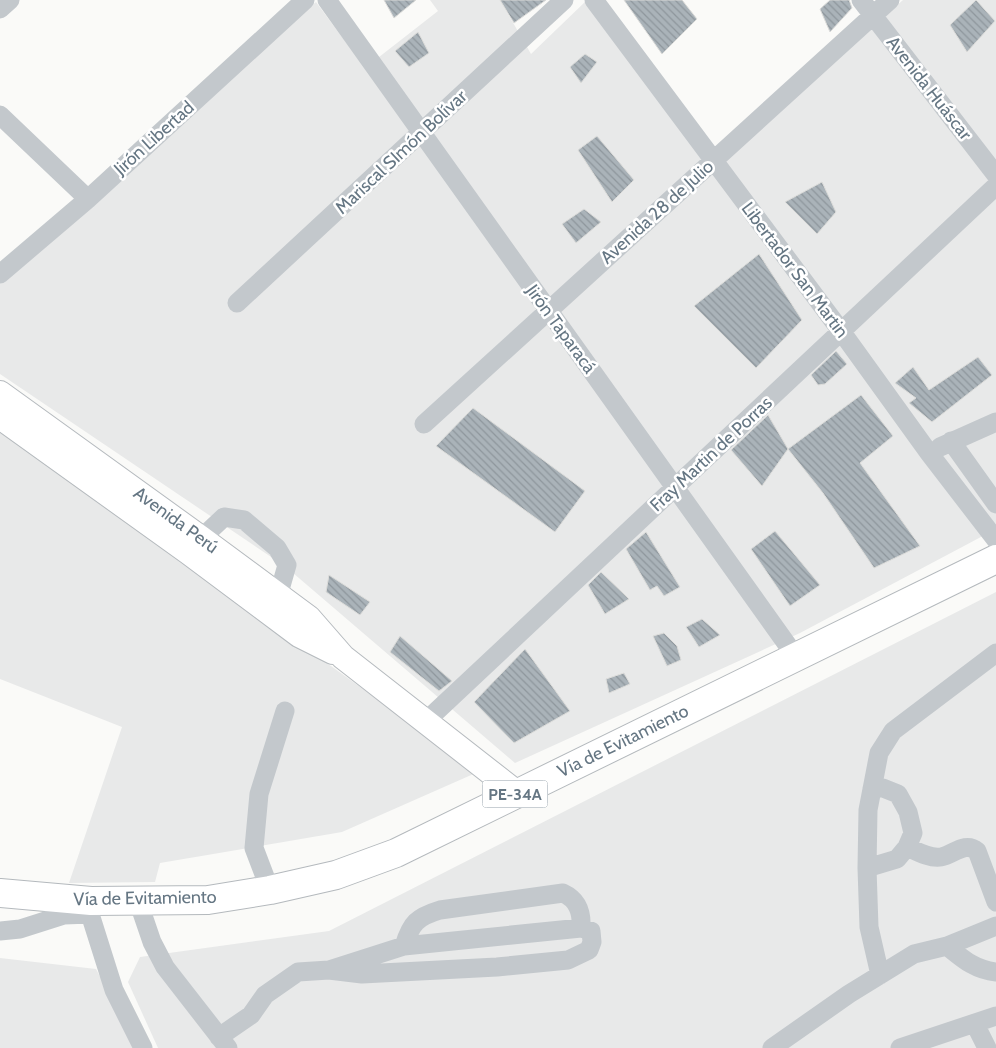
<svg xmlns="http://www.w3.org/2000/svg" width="996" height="1048" font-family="Cabin,sans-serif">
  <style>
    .built { fill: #e8e9e9 }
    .building { fill: url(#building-back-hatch); stroke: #dcdcda }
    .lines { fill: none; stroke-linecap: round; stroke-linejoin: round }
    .major-casing { stroke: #b5babe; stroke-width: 26 }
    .highway-casing { stroke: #b4b9bd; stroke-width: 30 }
    .minor { stroke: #c3c8cc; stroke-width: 19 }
    .major { stroke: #fff; stroke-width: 24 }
    .highway { stroke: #fff; stroke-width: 28 }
    .labels { text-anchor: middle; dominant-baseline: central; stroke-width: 5; stroke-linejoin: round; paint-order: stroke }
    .shield { fill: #fff; stroke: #939fa8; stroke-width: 1 }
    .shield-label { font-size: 16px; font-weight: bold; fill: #657683 }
    .street-label { font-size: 18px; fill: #657683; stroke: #fff }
  </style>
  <defs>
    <pattern id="building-back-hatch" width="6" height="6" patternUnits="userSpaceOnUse" patternTransform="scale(1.25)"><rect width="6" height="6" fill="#aab3b9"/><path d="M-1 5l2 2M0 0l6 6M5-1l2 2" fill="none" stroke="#8e969c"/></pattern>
  </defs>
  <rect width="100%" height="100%" fill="#fafaf8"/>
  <path class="built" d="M 430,0 L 500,0 L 531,54 L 586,1 L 714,169 L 903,0 L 996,0 L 996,529 L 800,633 L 515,763 L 286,567 L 0,374 L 0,283 L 316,2 L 365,68 L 438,11 Z
    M 0,425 L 220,586 L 478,772 L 342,832 L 160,863 L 155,882 L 69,883 L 122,727 L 0,679 Z
    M 996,592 L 996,1048 L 158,1048 L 128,982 L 140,957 L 329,931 Z
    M 0,958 L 96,969 L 138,1048 L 0,1048 Z"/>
  <path class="building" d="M 384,0 L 416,0 L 394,18 Z
    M 500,0 L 546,0 L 514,23 Z
    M 624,0 L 682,0 L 697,19 L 662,54 Z
    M 830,0 L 849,0 L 852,8 L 830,32 L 820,9 Z
    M 976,0 L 995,21 L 967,52 L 950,25 Z
    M 418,32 L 429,53 L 409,67 L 395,51 Z
    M 585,54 L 597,62 L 581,83 L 570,67 Z
    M 597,136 L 634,180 L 612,202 L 578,150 Z
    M 822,182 L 836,212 L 817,234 L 785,202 Z
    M 584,209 L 601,222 L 576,243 L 562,224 Z
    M 759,254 L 802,320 L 756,368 L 694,306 Z
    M 836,351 L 847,364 L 825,384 L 818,385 L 811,375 Z
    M 978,357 L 992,375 L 932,422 L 909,403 L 916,398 L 895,383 L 913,367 L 929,390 Z
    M 861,395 L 893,436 L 860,463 L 920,546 L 874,568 L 823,493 L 788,449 Z
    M 473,408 L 585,491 L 555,532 L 436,446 Z
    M 768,415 L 788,449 L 762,486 L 731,450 Z
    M 775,531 L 820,585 L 790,606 L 751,549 Z
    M 646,532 L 680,587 L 664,596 L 657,586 L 650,590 L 626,549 Z
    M 601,572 L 629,599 L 605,614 L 588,585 Z
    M 329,575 L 370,602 L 360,615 L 326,592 Z
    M 702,619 L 720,635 L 699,647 L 686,627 Z
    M 664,633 L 677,646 L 681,660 L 667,666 L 653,636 Z
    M 400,636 L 452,681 L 439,691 L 390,652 Z
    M 525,649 L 570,711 L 514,743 L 474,702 Z
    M 624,673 L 630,684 L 609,693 L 606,679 Z"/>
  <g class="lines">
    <defs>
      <path id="major" d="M 0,393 L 201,538 L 309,618 L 343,657 L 517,793
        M 0,417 L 188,552 L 299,635 L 333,652"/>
      <path id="highway" d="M 0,893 L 91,901 L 208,900 L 270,890 L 336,875 L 396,853 L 996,559"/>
    </defs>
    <use href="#major" class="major-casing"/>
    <use href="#highway" class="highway-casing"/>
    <path class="minor" d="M 327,0 L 796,657
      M 594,0 L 841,331 L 929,453 L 996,540
      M 861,0 L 996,175
      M 0,9 L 10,0
      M 0,115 L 88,199
      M 0,274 L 88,199 L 305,0
      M 237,303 L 564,0
      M 424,424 L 890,0
      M 951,441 L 996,504
      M 940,447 L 996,422
      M 192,547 L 224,517 L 244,520 L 277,548 L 287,565 L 281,586 L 266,603
      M 426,721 L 996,186
      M 907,847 C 916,851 930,859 941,857 C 953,855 965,841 977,851 L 996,902
      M 867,868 L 897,859 L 907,847 L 913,833 L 908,812 L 898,794 L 883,788 L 872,788
      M 270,890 L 254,848 L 259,794 L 285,711
      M 91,901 L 90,914 L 114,990 L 143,1048
      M 138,901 L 152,942 L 165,967 L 228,1048
      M 0,931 L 20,929 L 64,915 L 90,914
      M 404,946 C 411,923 417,917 440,910 L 563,893 C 578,900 582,912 581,928
      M 947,946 L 996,926
      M 880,975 L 869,927 L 867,868 L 868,810 L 879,753 L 893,731 L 996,653
      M 975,1024 L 987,1048
      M 219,1037 L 251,1015 L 265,995 L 298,972 L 329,970 L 362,974 L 497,967 L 568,960 L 589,950 L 592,942 L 591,931 L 581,928 L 404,946 L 329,970
      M 772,1048 L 849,994 L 914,954 L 947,946 C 963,959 975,970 996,972
      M 900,1048 L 996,1016"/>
    <use href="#major" class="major"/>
    <use href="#highway" class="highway"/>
  </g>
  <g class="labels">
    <rect class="shield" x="482.5" y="780.5" width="65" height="27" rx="4"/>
    <g class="shield-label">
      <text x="515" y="794">PE-34A</text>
    </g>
    <g class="street-label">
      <text transform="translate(929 88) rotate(52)">Avenida Huáscar</text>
      <text transform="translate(154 138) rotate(-42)">Jirón Libertad</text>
      <text transform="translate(401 152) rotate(-43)">Mariscal SImón Bolívar</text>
      <text transform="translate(657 212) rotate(-42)">Avenida 28 de Julio</text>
      <text transform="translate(795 270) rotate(53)">Libertador San Martin</text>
      <text transform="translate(561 329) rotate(54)">Jirón Taparacá</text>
      <text transform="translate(711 454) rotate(-43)">Fray Martin de Porras</text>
      <text transform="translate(176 520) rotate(36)">Avenida Perú</text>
      <text transform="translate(623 741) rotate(-26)">Vía de Evitamiento</text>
      <text transform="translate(145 898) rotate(-1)">Vía de Evitamiento</text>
    </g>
  </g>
</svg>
